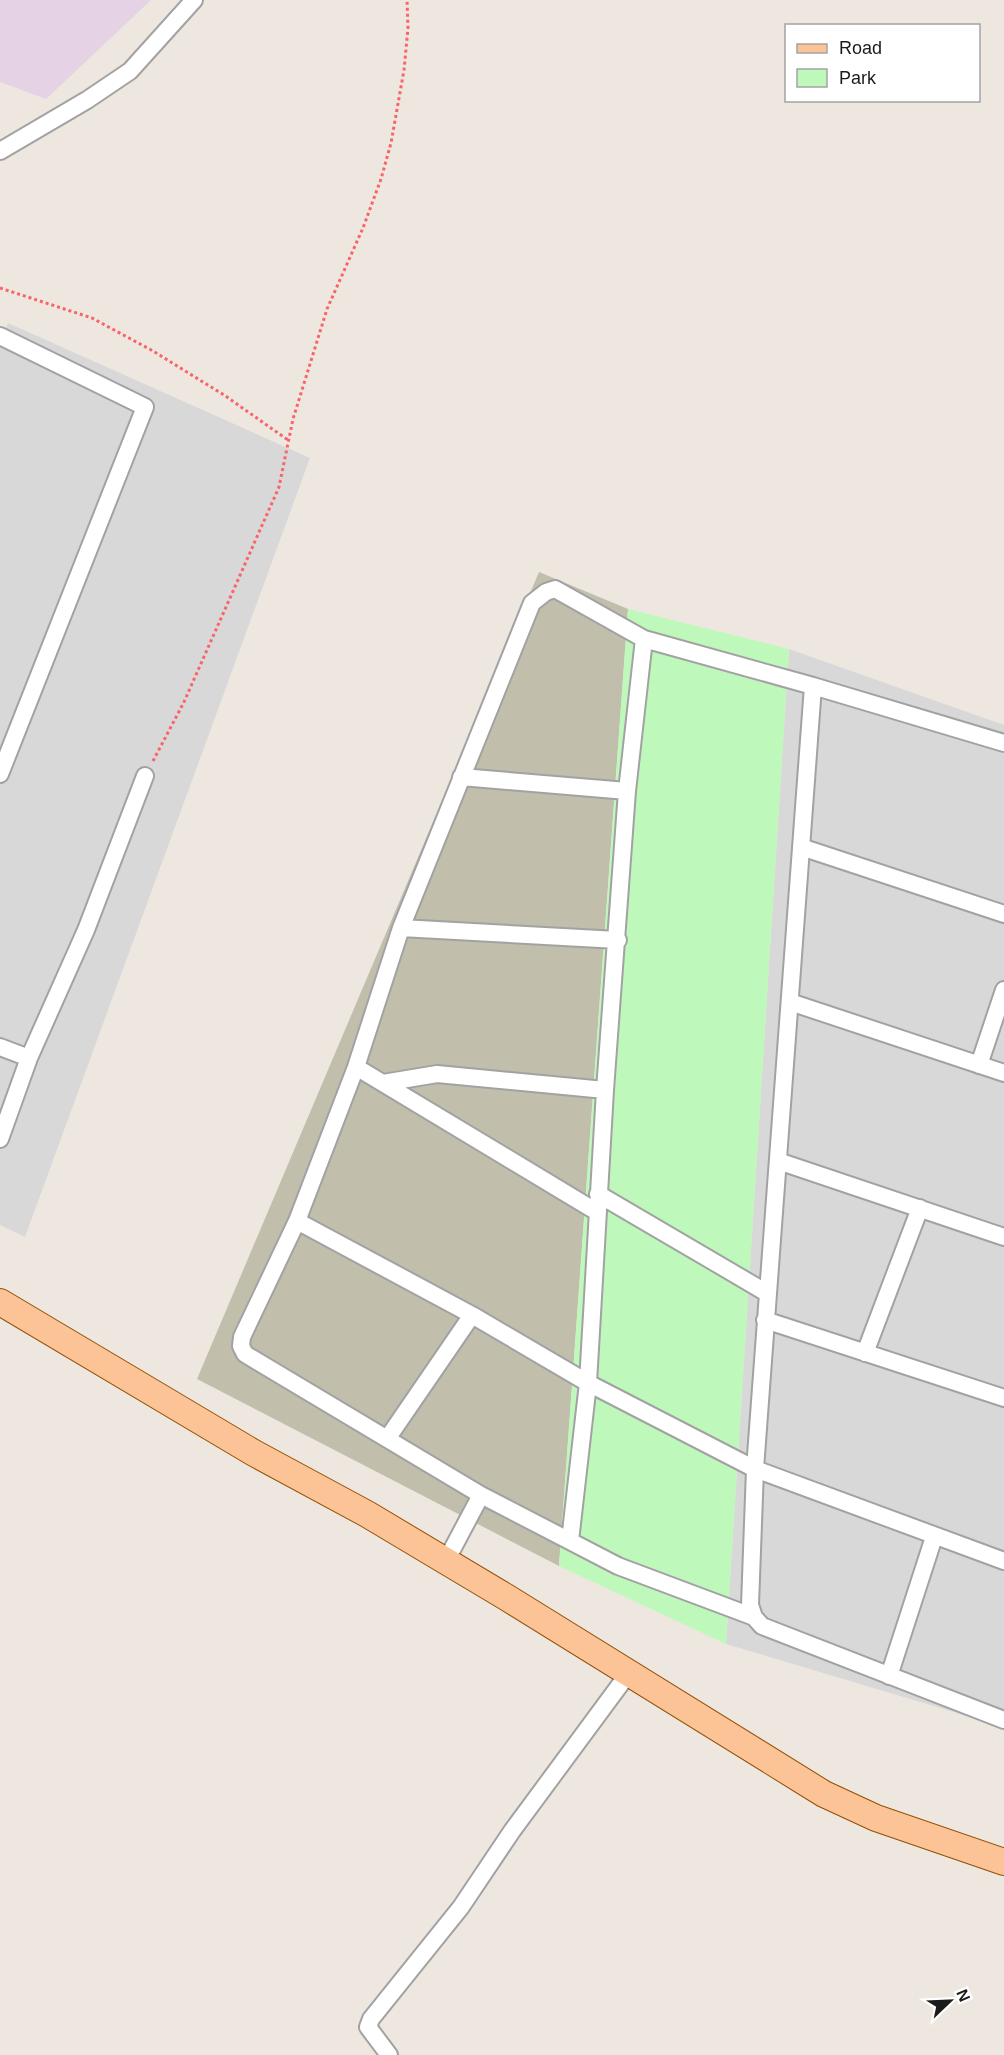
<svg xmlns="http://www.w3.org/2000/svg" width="1004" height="2055" font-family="Helvetica,sans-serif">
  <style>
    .residential { fill: #d9d8d8 }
    .industrial { fill: #e6d2e5 }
    .construction { fill: #c1beac }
    .park { fill: #bef9bb }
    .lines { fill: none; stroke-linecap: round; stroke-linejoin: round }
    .street-casing { stroke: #a2a2a2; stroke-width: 20 }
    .primary-casing { stroke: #924f00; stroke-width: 28 }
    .path { stroke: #fa6367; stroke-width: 3; stroke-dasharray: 3 3; stroke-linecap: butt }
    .street { stroke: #fff; stroke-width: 16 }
    .primary { stroke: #fcc396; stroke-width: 26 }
  </style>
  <rect width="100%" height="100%" fill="#ede7e0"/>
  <path class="residential" d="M 8,323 L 310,458 L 25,1237 L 0,1225 L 0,343 Z
    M 789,649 L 1004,725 L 1004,1727 L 726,1644 Z"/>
  <path class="industrial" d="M 0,0 L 151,0 L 46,99 L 0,82 Z"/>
  <path class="construction" d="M 539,572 L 628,609 L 559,1566 L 197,1379 Z"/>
  <path class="park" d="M 628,609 L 789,649 L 726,1644 L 559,1566 Z"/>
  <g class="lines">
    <defs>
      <path id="street" d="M 0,151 L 87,100 L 130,71 L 194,0
        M 0,336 L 145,407 L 0,774
        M 1004,743 L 813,686 L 755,1469 L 750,1605 L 754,1617 L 762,1626 L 1004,1720
        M 461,777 L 627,791
        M 801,847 L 1004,914
        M 401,928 L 618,940
        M 790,1002 L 1004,1073
        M 0,1047 L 29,1058
        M 979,1065 L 1004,990
        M 356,1067 L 597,1212
        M 383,1083 L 437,1074 L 605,1090
        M 0,1139 L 29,1058 L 86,930 L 145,776
        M 778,1161 L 1004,1237
        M 598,1194 L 767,1293
        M 297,1221 L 356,1067 L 401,928 L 532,603 L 546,592 L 555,589 L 644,639
        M 765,1320 L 1004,1398
        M 865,1353 L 920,1208
        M 387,1439 L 472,1315
        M 570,1541 L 588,1383 L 605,1090 L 627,791 L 644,639 L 813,686
        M 446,1561 L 481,1495
        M 754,1617 L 618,1566 L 481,1495 L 245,1354 L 241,1346 L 242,1337 L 297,1221 L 472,1315 L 588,1383 L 755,1469 L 1004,1561
        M 889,1676 L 934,1537
        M 389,2055 L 368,2027 L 371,2019 L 461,1907 L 512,1831 L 628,1674"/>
      <path id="primary" d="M 0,1302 L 254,1453 L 367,1514 L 506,1597 L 824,1794 L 876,1818 L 1004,1862"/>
    </defs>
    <use href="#street" class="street-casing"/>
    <use href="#primary" class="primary-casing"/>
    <path class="path" d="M 0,288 L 92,318 L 153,351 L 224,395 L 288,440
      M 153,761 L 184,702 L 279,487 L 293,419 L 327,309 L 363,228 L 381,179 L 391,143 L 404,70 L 408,28 L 407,0"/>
    <use href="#street" class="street"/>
    <use href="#primary" class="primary"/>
  </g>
  <rect x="785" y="24" width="195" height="78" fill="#ffffff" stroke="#a4a4a4" stroke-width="1.5"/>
  <rect x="797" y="44" width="30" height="9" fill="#fcc396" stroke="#a4a4a4" stroke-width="1.5"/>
  <text x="839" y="54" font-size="18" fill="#1b1b1b">Road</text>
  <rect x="797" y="69" width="30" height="18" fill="#bef9bb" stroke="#a4a4a4" stroke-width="1.5"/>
  <text x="839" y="84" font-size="18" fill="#1b1b1b">Park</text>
  <g transform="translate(950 2001) rotate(67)" stroke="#ffffff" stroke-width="4.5" paint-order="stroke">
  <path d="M0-4.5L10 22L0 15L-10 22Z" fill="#1b1b1b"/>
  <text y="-9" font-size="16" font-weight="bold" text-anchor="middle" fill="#1b1b1b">N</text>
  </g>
</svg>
